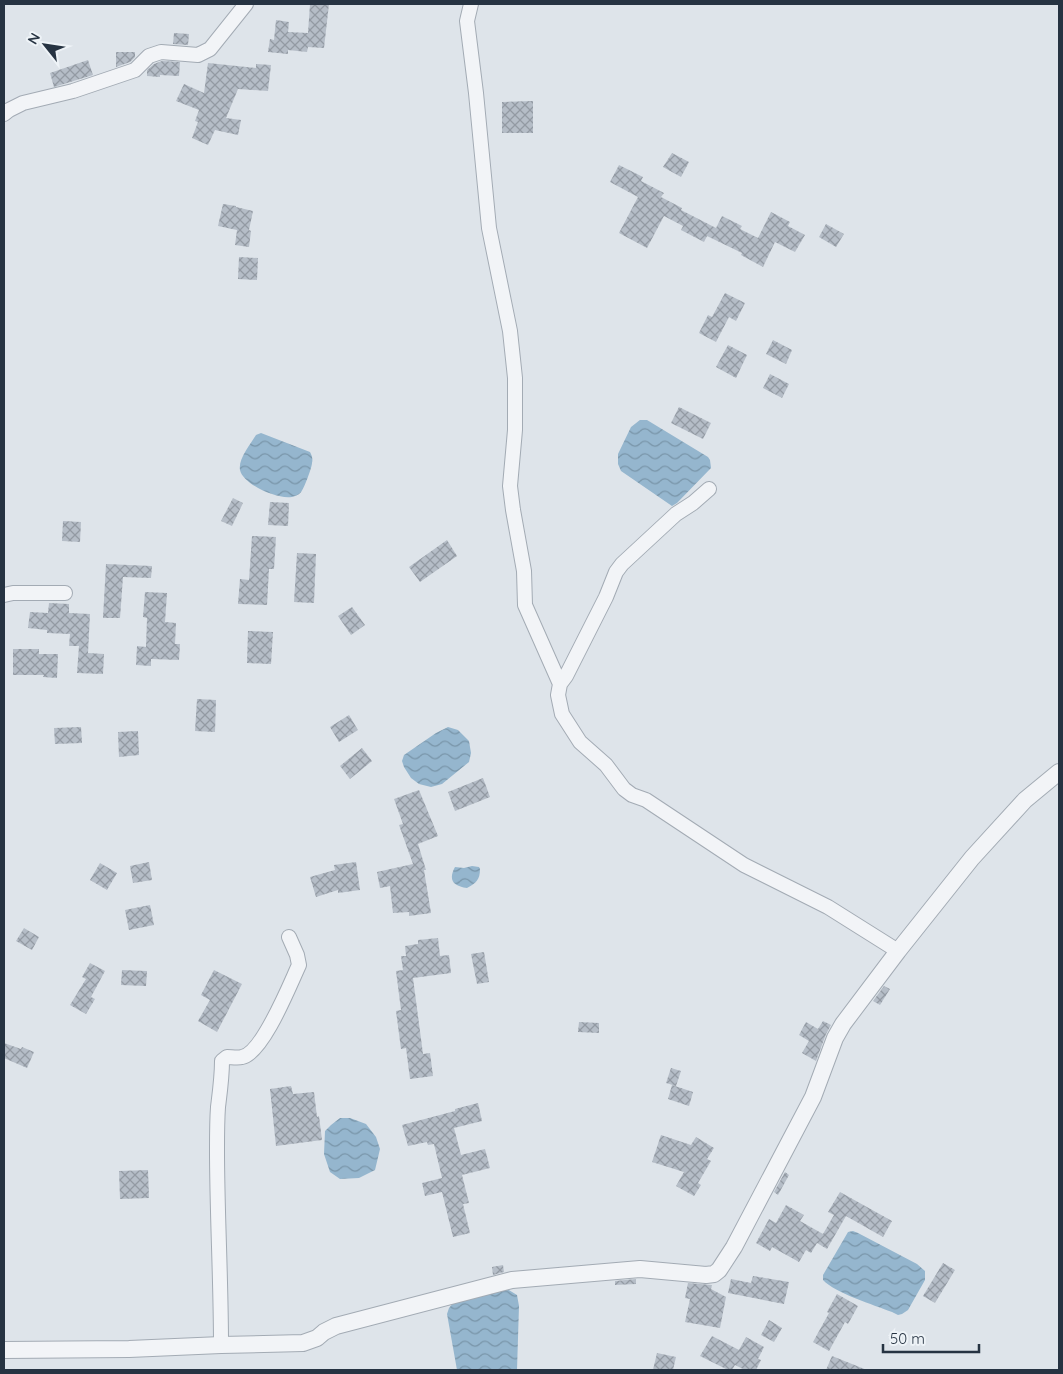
<svg xmlns="http://www.w3.org/2000/svg" width="1063" height="1374" font-family="Quicksand,sans-serif">
  <style>
    .water { fill: url(#water-waves) }
    .building { fill: url(#building-cross-hatch) }
    .lines { fill: none; stroke-linecap: round; stroke-linejoin: round }
    .minor-casing { stroke: #a3abb4; stroke-width: 16 }
    .tertiary-casing { stroke: #a3abb4; stroke-width: 18 }
    .minor { stroke: #f2f4f7; stroke-width: 14 }
    .tertiary { stroke: #f2f4f7; stroke-width: 16 }
  </style>
  <defs>
    <pattern id="water-waves" width="16" height="10" patternUnits="userSpaceOnUse" patternTransform="scale(1.25)"><rect width="16" height="10" fill="#95b6ce"/><path d="M0 5q4-4 8 0t8 0" fill="none" stroke="#7995a9"/></pattern>
    <pattern id="building-cross-hatch" width="8" height="8" patternUnits="userSpaceOnUse" patternTransform="scale(1.25)"><rect width="8" height="8" fill="#b5bdc7"/><path d="M0 0l8 8M0 8l8-8" fill="none" stroke="#939aa3"/></pattern>
  </defs>
  <rect width="100%" height="100%" fill="#dee4ea"/>
  <path class="water" d="M 640,420 L 647,420 L 708,457 L 710,460 L 711,468 L 677,503 L 672,506 L 621,471 L 618,464 L 618,454 L 631,427 Z
    M 261,433 L 310,452 C 312,456 313,459 312,463 C 312,467 304,489 301,492 C 301,493 296,496 295,496 C 282,502 243,485 240,470 C 238,459 250,445 256,435 Z
    M 448,727 L 458,730 L 469,741 L 471,753 L 469,762 L 442,784 L 431,787 L 419,784 L 411,778 L 404,767 L 402,761 L 404,755 L 436,733 Z
    M 472,866 L 479,867 L 480,869 C 480,880 476,883 467,888 C 453,886 448,880 455,867 L 464,868 Z
    M 340,1118 L 350,1118 L 366,1124 L 376,1137 L 380,1149 L 375,1170 L 359,1178 L 340,1179 L 330,1172 L 324,1154 L 325,1131 L 331,1125 Z
    M 853,1231 L 858,1233 L 917,1264 L 925,1271 L 925,1280 L 908,1310 L 902,1314 L 898,1315 L 892,1312 C 874,1305 835,1293 823,1280 L 823,1275 L 848,1232 Z
    M 507,1289 L 517,1295 L 519,1306 L 517,1370 L 457,1370 L 447,1314 L 449,1308 L 455,1301 Z"/>
  <path class="building" d="M 310,4 L 329,4 L 324,48 L 308,47 L 307,52 L 288,50 L 288,54 L 268,52 L 270,39 L 274,40 L 276,20 L 289,22 L 288,32 L 308,33 Z
    M 174,33 L 189,34 L 188,45 L 173,44 Z
    M 116,52 L 135,52 L 135,57 L 130,62 L 116,67 Z
    M 88,60 L 93,75 L 54,87 L 50,73 Z
    M 162,61 L 180,62 L 179,76 L 160,75 L 160,77 L 147,76 L 147,70 L 154,64 Z
    M 208,63 L 256,68 L 256,64 L 271,65 L 268,91 L 238,89 L 226,118 L 241,120 L 238,135 L 215,130 L 208,145 L 192,138 L 198,122 L 195,121 L 199,110 L 176,101 L 184,84 L 204,93 Z
    M 533,101 L 533,133 L 502,133 L 502,102 Z
    M 672,153 L 689,162 L 681,177 L 663,167 Z
    M 619,165 L 643,177 L 641,181 L 664,193 L 661,197 L 682,208 L 681,210 L 716,228 L 722,216 L 742,226 L 740,229 L 758,238 L 771,212 L 790,222 L 788,226 L 805,235 L 795,252 L 775,242 L 763,267 L 741,255 L 742,253 L 707,236 L 704,242 L 681,230 L 683,226 L 664,216 L 647,248 L 619,233 L 638,197 L 610,182 Z
    M 223,204 L 236,206 L 236,207 L 253,211 L 249,230 L 251,231 L 249,247 L 235,245 L 237,230 L 218,226 Z
    M 826,224 L 844,234 L 836,247 L 819,237 Z
    M 239,257 L 258,258 L 257,280 L 238,279 Z
    M 725,293 L 745,303 L 736,321 L 729,317 L 716,342 L 699,333 L 708,315 L 712,317 Z
    M 773,340 L 792,350 L 786,364 L 766,354 Z
    M 728,345 L 747,355 L 736,378 L 716,367 Z
    M 770,374 L 789,384 L 782,398 L 763,388 Z
    M 679,407 L 711,423 L 703,439 L 671,423 Z
    M 233,498 L 243,503 L 232,526 L 221,521 Z
    M 270,502 L 289,503 L 288,526 L 268,525 Z
    M 63,521 L 81,522 L 80,542 L 62,541 Z
    M 252,536 L 276,537 L 274,569 L 269,569 L 267,605 L 238,604 L 240,579 L 249,580 Z
    M 447,540 L 457,556 L 420,582 L 409,567 Z
    M 297,553 L 316,554 L 314,603 L 294,602 Z
    M 106,564 L 152,566 L 151,578 L 123,577 L 120,618 L 103,618 Z
    M 145,592 L 167,593 L 165,622 L 176,623 L 175,644 L 180,644 L 179,660 L 151,659 L 151,666 L 136,665 L 137,646 L 146,647 L 147,618 L 143,617 Z
    M 49,603 L 69,604 L 69,613 L 90,614 L 88,653 L 104,654 L 103,674 L 77,673 L 79,646 L 69,646 L 70,634 L 47,633 L 47,630 L 28,628 L 30,612 L 48,613 Z
    M 352,607 L 365,625 L 351,635 L 338,616 Z
    M 248,631 L 273,632 L 271,664 L 247,663 Z
    M 13,649 L 39,649 L 39,654 L 58,654 L 57,678 L 43,677 L 44,675 L 13,675 Z
    M 197,699 L 216,700 L 215,732 L 195,731 Z
    M 349,715 L 358,730 L 339,742 L 330,727 Z
    M 81,727 L 82,743 L 55,744 L 54,728 Z
    M 138,731 L 139,755 L 119,757 L 118,732 Z
    M 362,748 L 372,761 L 350,779 L 340,766 Z
    M 483,778 L 490,797 L 455,811 L 448,792 Z
    M 419,790 L 438,836 L 418,844 L 426,870 L 424,870 L 431,913 L 409,916 L 409,912 L 393,913 L 390,886 L 380,888 L 377,872 L 413,864 L 399,825 L 403,824 L 394,799 Z
    M 149,862 L 152,880 L 133,883 L 130,866 Z
    M 356,862 L 360,890 L 338,893 L 338,890 L 316,897 L 310,877 L 335,870 L 334,865 Z
    M 100,863 L 117,873 L 107,890 L 90,880 Z
    M 150,905 L 154,925 L 129,930 L 125,910 Z
    M 24,928 L 39,937 L 32,950 L 16,941 Z
    M 438,938 L 440,956 L 449,955 L 451,973 L 413,978 L 423,1054 L 430,1053 L 433,1076 L 410,1079 L 406,1048 L 401,1049 L 396,1011 L 401,1010 L 396,971 L 403,970 L 401,956 L 406,956 L 405,946 L 418,944 L 418,940 Z
    M 484,952 L 489,982 L 477,984 L 471,954 Z
    M 90,963 L 105,971 L 91,997 L 95,999 L 86,1014 L 70,1005 L 86,979 L 82,977 Z
    M 122,970 L 147,971 L 146,986 L 121,985 Z
    M 214,970 L 242,984 L 217,1032 L 198,1021 L 210,1000 L 201,995 Z
    M 884,986 L 890,989 L 880,1005 L 873,1001 Z
    M 823,1021 L 831,1025 L 826,1034 L 816,1061 L 802,1053 L 809,1041 L 799,1035 L 806,1022 L 818,1029 Z
    M 579,1022 L 599,1023 L 599,1033 L 578,1032 Z
    M 4,1043 L 21,1049 L 22,1047 L 34,1052 L 27,1068 L 4,1058 Z
    M 671,1068 L 681,1071 L 676,1086 L 666,1083 Z
    M 672,1085 L 693,1092 L 689,1106 L 668,1099 Z
    M 291,1086 L 293,1094 L 314,1092 L 317,1117 L 319,1116 L 322,1140 L 276,1146 L 270,1089 Z
    M 478,1103 L 482,1121 L 454,1128 L 461,1155 L 485,1149 L 490,1168 L 462,1175 L 469,1203 L 463,1204 L 470,1233 L 453,1237 L 442,1192 L 425,1196 L 422,1183 L 442,1178 L 434,1144 L 428,1145 L 427,1142 L 408,1146 L 402,1125 L 455,1111 L 455,1109 Z
    M 661,1135 L 691,1145 L 696,1137 L 714,1148 L 707,1159 L 711,1161 L 698,1183 L 701,1185 L 694,1196 L 676,1186 L 684,1172 L 652,1162 Z
    M 148,1170 L 149,1198 L 120,1199 L 119,1171 Z
    M 785,1172 L 789,1175 L 778,1195 L 774,1192 Z
    M 840,1192 L 892,1221 L 883,1237 L 846,1216 L 827,1249 L 817,1243 L 811,1253 L 806,1250 L 799,1262 L 772,1247 L 770,1251 L 756,1243 L 769,1219 L 776,1223 L 786,1205 L 804,1215 L 800,1221 L 823,1234 L 834,1215 L 828,1212 Z
    M 943,1263 L 955,1270 L 935,1303 L 923,1296 Z
    M 503,1265 L 504,1272 L 493,1275 L 492,1267 Z
    M 753,1276 L 789,1282 L 784,1304 L 728,1293 L 731,1279 L 751,1283 Z
    M 636,1279 L 636,1284 L 615,1285 L 615,1281 Z
    M 688,1283 L 712,1285 L 711,1289 L 726,1297 L 720,1328 L 685,1322 L 690,1299 L 685,1298 Z
    M 837,1294 L 858,1306 L 848,1324 L 845,1322 L 829,1351 L 813,1342 L 829,1313 L 827,1312 Z
    M 769,1320 L 782,1328 L 774,1342 L 761,1335 Z
    M 712,1336 L 739,1350 L 746,1337 L 764,1347 L 758,1359 L 761,1360 L 756,1370 L 745,1370 L 735,1365 L 732,1370 L 728,1370 L 700,1356 Z
    M 657,1353 L 676,1357 L 673,1370 L 653,1370 Z
    M 832,1356 L 867,1370 L 826,1370 Z"/>
  <g class="lines">
    <defs>
      <path id="minor" d="M 471,4 L 467,21 L 476,93 L 489,228 L 510,331 L 515,378 L 515,430 L 510,486 L 513,510 L 524,571 L 525,605 L 560,684
        M 4,114 L 9,110 L 23,103 L 73,91 L 135,70 L 149,56 L 161,52 L 198,55 L 210,49 L 246,4
        M 709,489 L 693,503 L 676,514 L 622,564 L 616,572 L 606,597 L 566,676 L 560,684 L 558,695 L 562,714 L 580,742 L 606,765 L 624,789 L 632,795 L 646,800 L 744,865 L 828,907 L 898,951
        M 4,595 L 13,593 L 65,593
        M 221,1345 C 221,1279 217,1214 217,1149 C 217,1135 217,1121 218,1107 C 220,1091 222,1077 222,1061 L 227,1057 C 231,1057 238,1058 242,1057 C 263,1053 290,984 299,965 L 297,955 L 289,937"/>
      <path id="tertiary" d="M 4,1350 L 129,1349 L 221,1345 L 303,1343 L 317,1338 L 324,1332 L 336,1326 L 512,1280 L 640,1269 L 706,1275 L 714,1274 L 719,1270 L 734,1247 L 813,1097 L 835,1038 L 843,1024 L 898,951 L 972,858 L 1025,800 L 1059,772"/>
    </defs>
    <use href="#minor" class="minor-casing"/>
    <use href="#tertiary" class="tertiary-casing"/>
    <use href="#minor" class="minor"/>
    <use href="#tertiary" class="tertiary"/>
  </g>
  <rect width="1063" height="1374" fill="none" stroke="#263342" stroke-width="10"/>
  <g transform="translate(45 45) rotate(300)" stroke="#eef3f7" stroke-width="4" paint-order="stroke">
  <path d="M0-4L9 19L0 12L-9 19Z" fill="#263342"/>
  <text y="-8" font-size="14" font-weight="bold" text-anchor="middle" fill="#263342">N</text>
  </g>
  <path d="M883 1344v8h96v-8" fill="none" stroke="#263342" stroke-width="2.5"/>
  <text x="890" y="1344" font-size="15" fill="#263342" stroke="#eef3f7" stroke-width="4" paint-order="stroke">50 m</text>
</svg>
